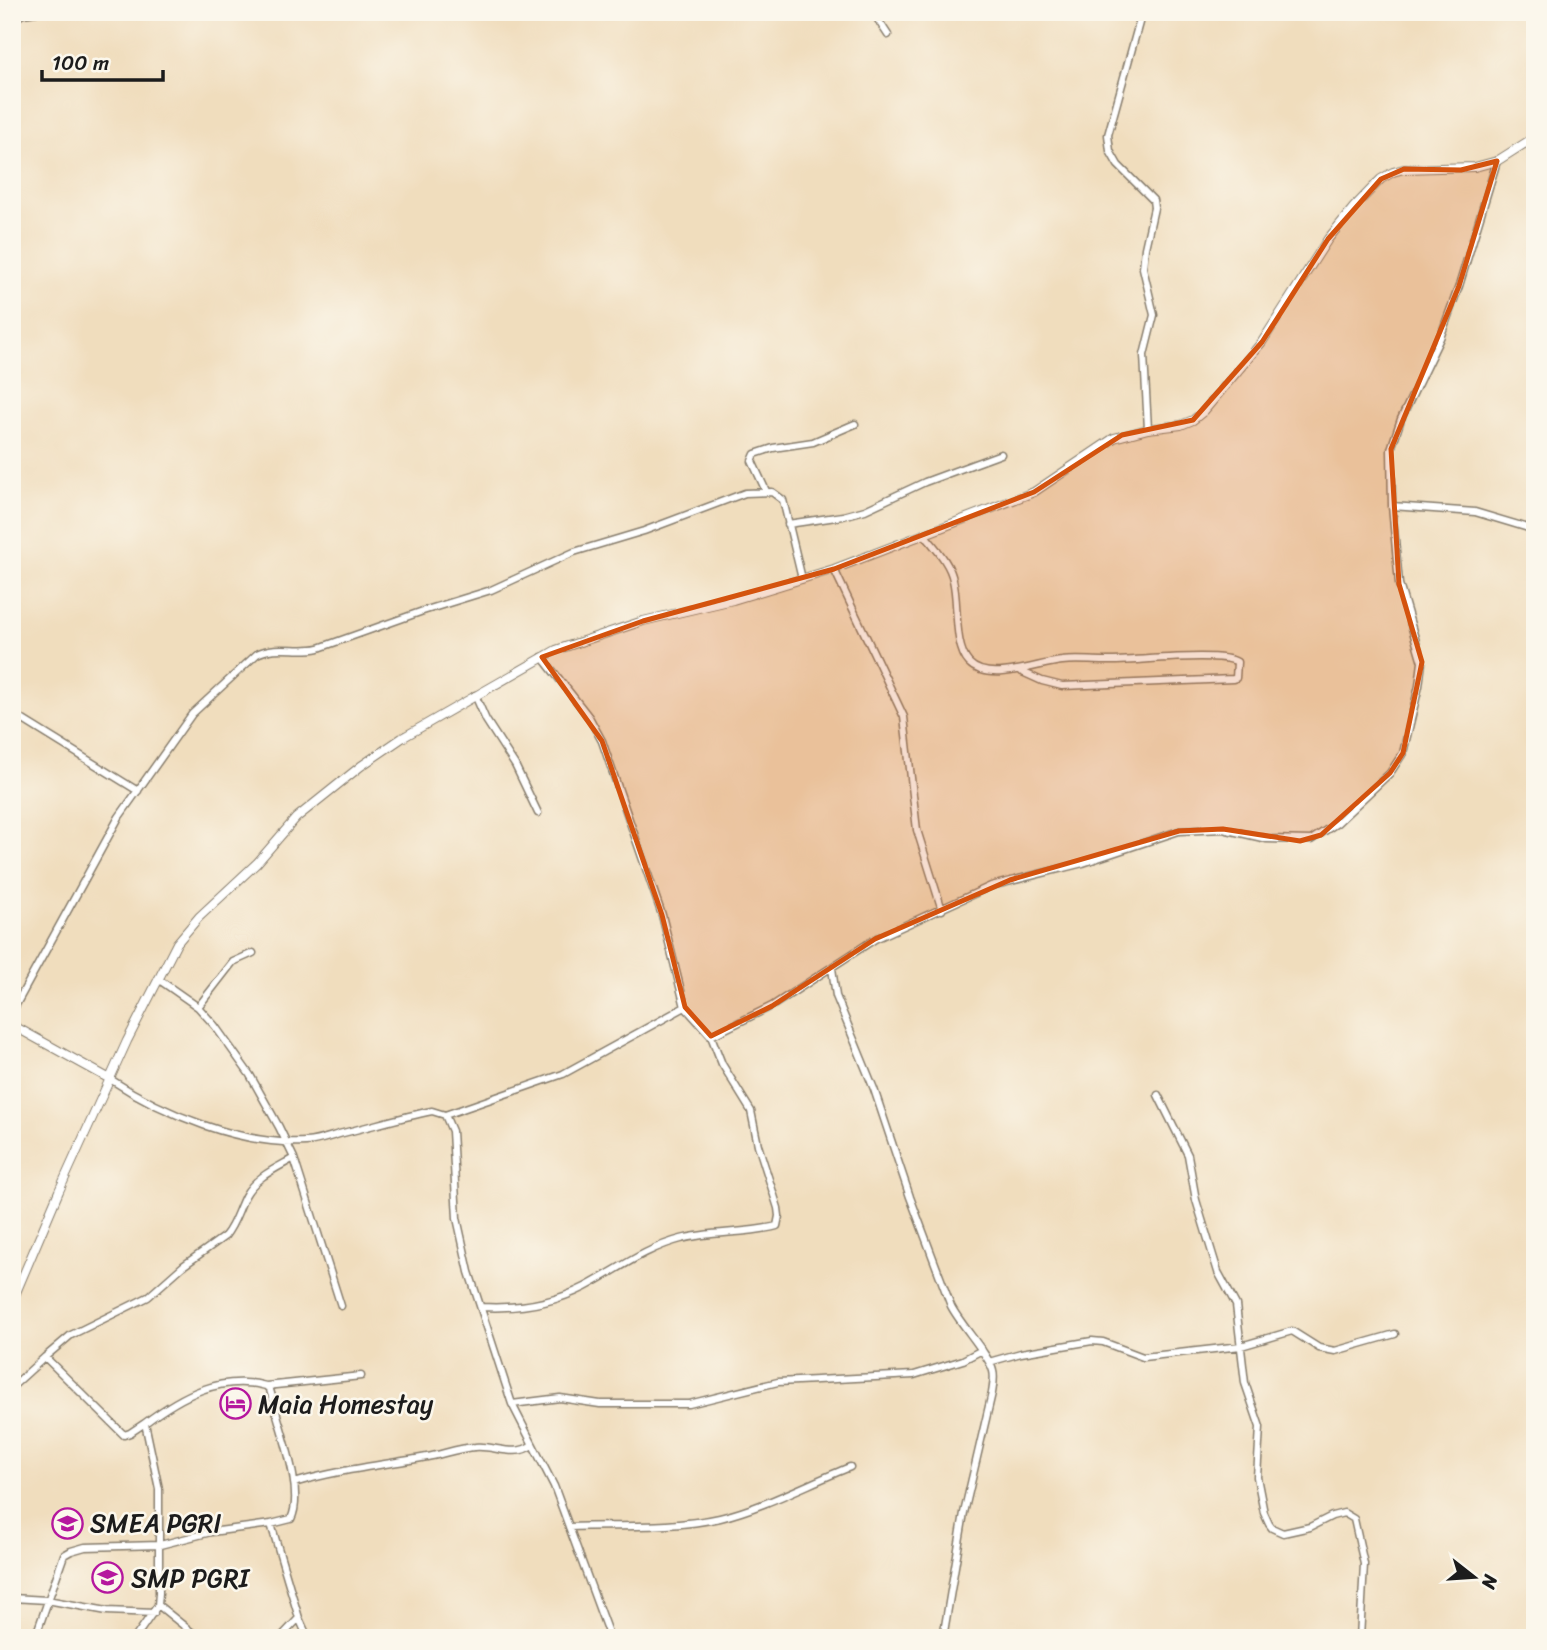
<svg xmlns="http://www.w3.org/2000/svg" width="1547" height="1650" font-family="Sriracha,sans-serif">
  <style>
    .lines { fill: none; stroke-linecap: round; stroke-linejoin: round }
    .minor-casing { stroke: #867c6c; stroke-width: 9 }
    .tertiary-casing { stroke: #867c6c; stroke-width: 10 }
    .minor { stroke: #fff; stroke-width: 6 }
    .tertiary { stroke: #fff; stroke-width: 8 }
    .marked { fill: #d4530e; fill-opacity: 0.2; stroke: #d4530e; stroke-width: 5; stroke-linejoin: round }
    .labels { text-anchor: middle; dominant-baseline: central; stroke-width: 5; stroke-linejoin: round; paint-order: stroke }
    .poi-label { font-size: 26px; fill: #1c1c1c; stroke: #fbf7ec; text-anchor: start }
  </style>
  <rect width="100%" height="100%" fill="#fbf7ec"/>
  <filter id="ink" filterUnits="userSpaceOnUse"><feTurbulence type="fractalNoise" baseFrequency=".0143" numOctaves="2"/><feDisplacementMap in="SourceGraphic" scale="14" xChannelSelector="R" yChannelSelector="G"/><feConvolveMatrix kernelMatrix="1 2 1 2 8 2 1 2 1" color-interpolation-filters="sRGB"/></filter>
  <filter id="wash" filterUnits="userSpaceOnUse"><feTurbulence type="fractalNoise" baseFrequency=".00686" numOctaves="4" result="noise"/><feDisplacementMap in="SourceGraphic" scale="28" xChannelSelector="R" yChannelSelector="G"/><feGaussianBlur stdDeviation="1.57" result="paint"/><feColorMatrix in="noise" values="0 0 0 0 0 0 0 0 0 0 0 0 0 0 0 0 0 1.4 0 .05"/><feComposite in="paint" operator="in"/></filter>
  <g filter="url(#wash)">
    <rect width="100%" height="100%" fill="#f0ddbd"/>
  </g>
  <g filter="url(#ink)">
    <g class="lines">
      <defs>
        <path id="minor" d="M 873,12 L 888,35
          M 1142,12 L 1108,135 L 1110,151 L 1118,165 L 1153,200 L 1154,208 L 1145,248 L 1143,268 L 1154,315 L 1144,355 L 1148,429
          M 12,20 L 23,14 L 36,12
          M 766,491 L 752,461 L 755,454 L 773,448 L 813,442 L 855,424
          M 1392,506 L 1475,512 L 1535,530
          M 788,524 L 843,516 L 865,510 L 925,482 L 1001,454
          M 925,535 C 935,548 950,563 953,580 C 959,602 953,646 969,663 C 989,684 1038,663 1062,661 C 1076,659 1090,661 1105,661 C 1130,662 1221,651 1237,662 L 1236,678 L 1233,679 L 1062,686 L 1042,681 L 1020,671
          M 834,569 L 904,717 L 917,830 L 942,910
          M 542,657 L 589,717 L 602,741 L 662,915 L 685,1007
          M 475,695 L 486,720 L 515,765 L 538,813
          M 12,713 L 138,791
          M 832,968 L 836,996 L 874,1089 L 910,1197 L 951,1306 C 960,1324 990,1356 993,1371 C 995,1378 993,1386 992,1393 L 964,1513 L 943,1638
          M 158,979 L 198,1007 L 215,1026 L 250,1075 L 279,1127 L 294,1158 L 341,1306
          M 198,1007 L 233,962 L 253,953
          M 12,1012 L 119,817 L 192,714 L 257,654 C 277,644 298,653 319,648 L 423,611 L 491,590 L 574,552 L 644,531 L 745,493 L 772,492 L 783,500 L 802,579
          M 110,1079 C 163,1114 242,1146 306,1142 C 319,1141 331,1136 343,1133 C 372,1126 402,1117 432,1111 L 445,1115 L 452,1131 L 457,1218 L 469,1272 L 512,1404 L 554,1486 L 610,1638
          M 1158,1095 L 1188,1155 L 1196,1200 L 1218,1272 L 1236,1305 L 1245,1383 L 1260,1427 L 1257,1477 L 1264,1513 L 1269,1524 L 1272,1528 L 1283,1533 L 1310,1527 L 1332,1516 L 1344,1513 L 1354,1519 L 1364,1564 L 1360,1638
          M 445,1115 L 563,1074 L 685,1007 L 711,1036
          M 481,1307 C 517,1309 552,1304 585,1287 C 617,1270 646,1248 681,1239 C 712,1231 746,1234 777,1226 L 779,1216 L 778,1208 L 758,1145 L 751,1111 L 722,1064 L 711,1036 L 772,1006 L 875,939 L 991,886 L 1083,863 L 1179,831 L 1223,829 L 1267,839 L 1311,840 L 1337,823 L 1390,773 L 1403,753 L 1419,686 L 1422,662 L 1399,584 L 1392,506 L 1391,449 L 1401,419 L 1440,338 L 1459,286 L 1497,161
          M 45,1357 L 71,1335 L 148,1297 L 183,1266 L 225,1236 C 235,1224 238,1210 245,1196 C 255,1177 277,1168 294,1158
          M 989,1362 L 1021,1353 L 1092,1341 L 1103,1342 L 1143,1357 L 1241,1346 L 1292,1331 L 1319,1348 L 1335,1351 L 1395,1334
          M 266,1386 L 361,1376
          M 12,1387 L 45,1357 L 124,1435 L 130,1433 L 145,1423
          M 512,1404 L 560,1398 L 600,1404 L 689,1404 L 778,1382 L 914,1375 L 963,1360 L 982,1350
          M 294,1483 C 337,1470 383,1465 427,1457 C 443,1454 459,1448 475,1447 C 494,1445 515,1458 532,1445
          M 569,1527 C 619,1525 671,1529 720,1518 C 765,1507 807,1484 850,1467
          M 12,1598 L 47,1600 L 107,1611 L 154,1613
          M 158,1605 L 199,1638
          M 35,1638 L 64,1555 L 71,1551 L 85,1547 L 160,1545 L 211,1532 L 271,1524
          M 135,1638 L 158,1605 L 159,1593 L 159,1489 L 145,1423 C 181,1396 220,1374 266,1386 L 270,1390 L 273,1400 C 280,1430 305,1491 291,1519 L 271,1524 L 299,1618 L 308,1638
          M 280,1638 L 299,1618"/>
        <path id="tertiary" d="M 12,1025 L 110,1079
          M 12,1302 L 59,1191 L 127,1041 L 177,943 L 199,917 L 257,863 L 296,818 L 361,766 L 402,738 L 556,650 L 643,621 L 733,600 L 834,569 L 1034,492 L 1114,438 L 1148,429 L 1181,425 L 1193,420 L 1204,411 L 1262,342 L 1328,239 L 1354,207 L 1381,179 L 1393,172 L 1404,169 L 1475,167 L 1497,161 L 1535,137"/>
      </defs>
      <use href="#minor" class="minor-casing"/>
      <use href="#tertiary" class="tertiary-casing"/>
      <use href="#minor" class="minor"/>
      <use href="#tertiary" class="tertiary"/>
    </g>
  </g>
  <path class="marked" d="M 1497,161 L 1459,286 L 1391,449 L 1399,584 L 1422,662 L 1403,753 L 1390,773 L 1321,835 L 1300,841 L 1223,829 L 1179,831 L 1010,880 L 875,939 L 772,1006 L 711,1036 L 685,1007 L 662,915 L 602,741 L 542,657 L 643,621 L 834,569 L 1034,492 L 1122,435 L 1193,420 L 1262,342 L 1328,239 L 1381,179 L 1404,169 L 1461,170 Z"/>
  <defs>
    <symbol id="hotel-ring" viewBox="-11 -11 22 22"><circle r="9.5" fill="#fbf7ec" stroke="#b5179e" stroke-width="1.5"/><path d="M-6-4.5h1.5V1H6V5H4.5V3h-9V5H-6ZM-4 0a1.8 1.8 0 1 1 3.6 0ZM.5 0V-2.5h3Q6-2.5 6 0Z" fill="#b5179e"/></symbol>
    <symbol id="school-ring" viewBox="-11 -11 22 22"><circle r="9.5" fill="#fbf7ec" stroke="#b5179e" stroke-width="1.5"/><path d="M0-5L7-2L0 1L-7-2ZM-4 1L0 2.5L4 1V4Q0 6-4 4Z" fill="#b5179e"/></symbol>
  </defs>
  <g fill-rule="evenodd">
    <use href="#hotel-ring" x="218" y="1386" width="35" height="35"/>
    <use href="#school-ring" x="50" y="1506" width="35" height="35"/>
    <use href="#school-ring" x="90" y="1560" width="35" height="35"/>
  </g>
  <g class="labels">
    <g class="poi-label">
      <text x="258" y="1404">Maia Homestay</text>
      <text x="90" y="1523">SMEA PGRI</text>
      <text x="131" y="1578">SMP PGRI</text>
    </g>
  </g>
  <rect width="1547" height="1650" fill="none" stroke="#fbf7ec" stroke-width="42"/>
  <g transform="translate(1474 1577) rotate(107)" stroke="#fbf7ec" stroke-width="5" paint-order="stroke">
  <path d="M0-5L12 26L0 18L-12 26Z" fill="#1c1c1c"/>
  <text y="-10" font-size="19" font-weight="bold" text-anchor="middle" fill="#1c1c1c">N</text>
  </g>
  <path d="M42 70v10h121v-10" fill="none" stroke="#1c1c1c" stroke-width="3.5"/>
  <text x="52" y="70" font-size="21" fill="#1c1c1c" stroke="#fbf7ec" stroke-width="5" paint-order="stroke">100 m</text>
</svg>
